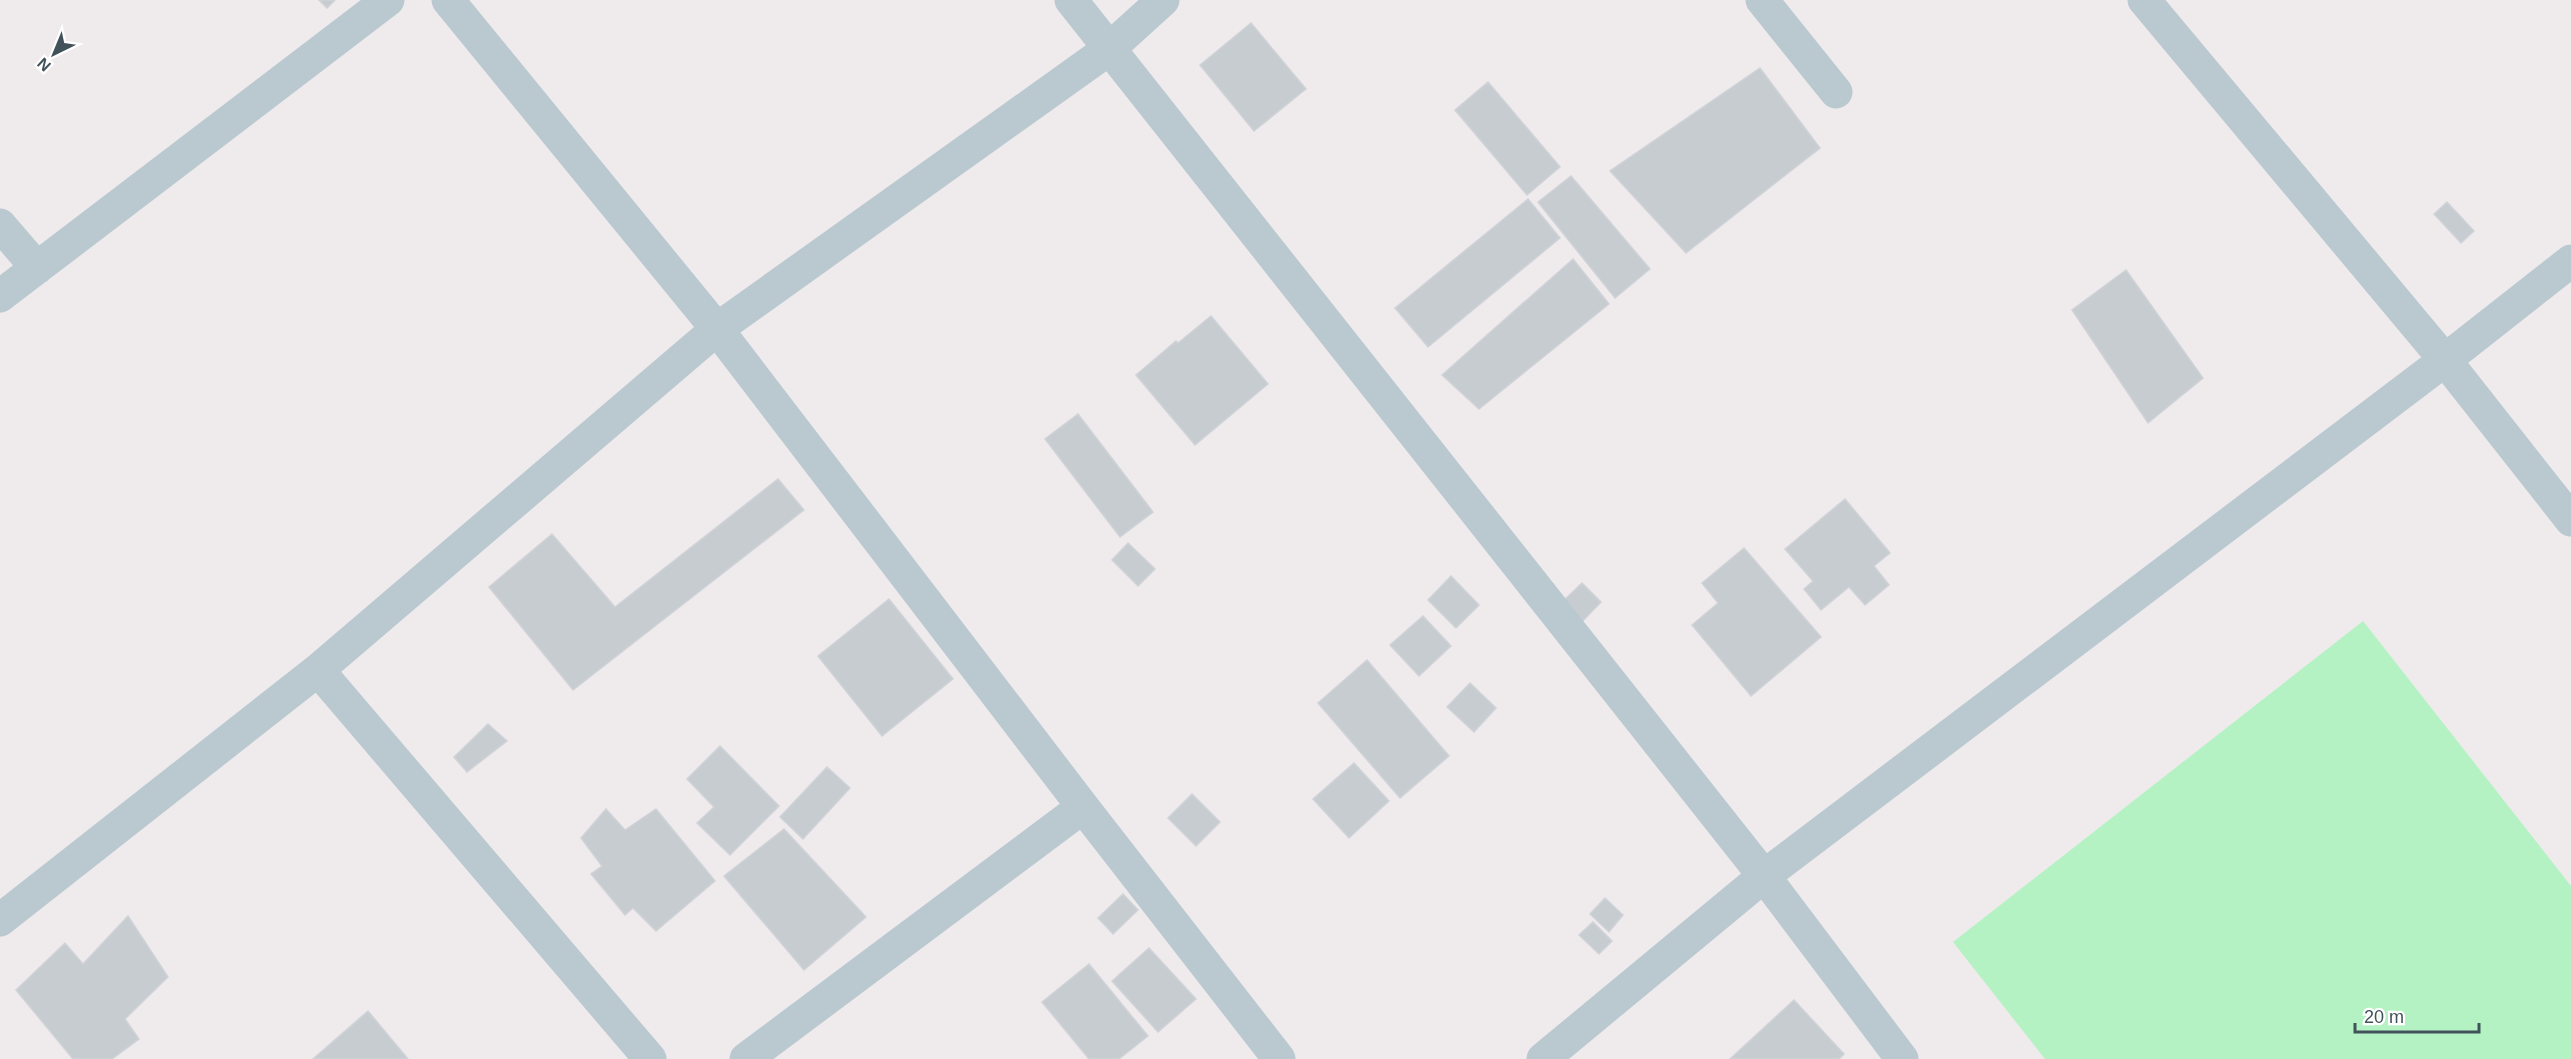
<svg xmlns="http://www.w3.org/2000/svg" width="2571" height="1059" font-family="Arial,sans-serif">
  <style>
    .grass { fill: #b4f2c3 }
    .building { fill: #c7ccd1; stroke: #cfd3d8; stroke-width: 1.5 }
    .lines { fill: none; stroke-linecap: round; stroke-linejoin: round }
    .minor { stroke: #bac9d0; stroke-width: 33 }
  </style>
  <rect width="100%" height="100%" fill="#efebec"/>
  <path class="grass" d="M 2363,621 L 2571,886 L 2571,1059 L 2045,1059 L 1953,942 Z"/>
  <path class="building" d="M 319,0 L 335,0 L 327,8 Z
    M 1251,23 L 1306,89 L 1254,131 L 1200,65 Z
    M 1760,68 L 1820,148 L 1686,253 L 1610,171 Z
    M 1488,82 L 1560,167 L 1527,195 L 1455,110 Z
    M 1571,176 L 1650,269 L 1615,298 L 1538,202 Z
    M 1528,199 L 1560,238 L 1428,347 L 1395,308 Z
    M 2447,202 L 2474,231 L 2461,243 L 2434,214 Z
    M 1573,259 L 1609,304 L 1479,409 L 1442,375 Z
    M 2126,270 L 2203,378 L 2148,423 L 2072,310 Z
    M 1211,316 L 1268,384 L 1195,445 L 1136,375 L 1176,341 L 1178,343 Z
    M 1078,414 L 1153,512 L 1120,537 L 1045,439 Z
    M 778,479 L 804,510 L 573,690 L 489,587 L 552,534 L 615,607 Z
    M 1845,499 L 1890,553 L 1874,566 L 1889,585 L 1865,605 L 1849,587 L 1821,610 L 1804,589 L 1813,581 L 1785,549 Z
    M 1128,543 L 1155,569 L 1138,586 L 1112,560 Z
    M 1744,548 L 1821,637 L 1751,696 L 1692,625 L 1718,603 L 1702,583 Z
    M 1451,576 L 1479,605 L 1456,628 L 1428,600 Z
    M 1582,583 L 1601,602 L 1580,624 L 1561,603 Z
    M 889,599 L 953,679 L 882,736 L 818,656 Z
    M 1423,616 L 1451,646 L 1419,676 L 1390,645 Z
    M 1367,660 L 1449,756 L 1400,798 L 1318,703 Z
    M 1470,683 L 1496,708 L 1474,732 L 1447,707 Z
    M 488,724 L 507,741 L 467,772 L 454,757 Z
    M 720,746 L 779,806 L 730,855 L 697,823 L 714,807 L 687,779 Z
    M 1354,763 L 1389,801 L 1349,838 L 1313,799 Z
    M 827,767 L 850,788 L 803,839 L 780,817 Z
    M 1192,794 L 1220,822 L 1196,846 L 1168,818 Z
    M 606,809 L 625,830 L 656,809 L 715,881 L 656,931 L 633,908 L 625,915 L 591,874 L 602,866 L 581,838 Z
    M 784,829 L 866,917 L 804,970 L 724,876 Z
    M 1123,894 L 1138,910 L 1113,934 L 1098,918 Z
    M 1605,898 L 1623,915 L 1609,932 L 1590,914 Z
    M 128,916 L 168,977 L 125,1019 L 139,1039 L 112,1059 L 73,1059 L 16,990 L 65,943 L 83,964 Z
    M 1593,922 L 1612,941 L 1599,954 L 1579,935 Z
    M 1149,948 L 1196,999 L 1158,1032 L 1112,981 Z
    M 1089,964 L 1148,1036 L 1119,1059 L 1089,1059 L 1042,1002 Z
    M 1794,1000 L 1844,1054 L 1839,1059 L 1730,1059 Z
    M 368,1011 L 408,1059 L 313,1059 Z"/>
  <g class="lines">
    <path class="minor" d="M 448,0 L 717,329 L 1083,807 L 1279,1059
      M 1071,0 L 1764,876 L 1902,1059
      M 1762,0 L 1836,92
      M 2144,0 L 2445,360 L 2571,520
      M 0,225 L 37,268
      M 0,296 L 388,0
      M 318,670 L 650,1059
      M 0,920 L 318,670 L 717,329 L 1109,49 L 1163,0
      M 746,1059 L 1083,807
      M 1543,1059 L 1764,876 L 2445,360 L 2571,261"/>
  </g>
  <g transform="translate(54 54) rotate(223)" stroke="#ffffff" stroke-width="4.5" paint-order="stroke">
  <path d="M0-4.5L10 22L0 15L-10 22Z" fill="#42525a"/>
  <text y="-9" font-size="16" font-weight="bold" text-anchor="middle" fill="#42525a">N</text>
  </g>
  <path d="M2355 1023v9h124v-9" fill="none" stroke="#42525a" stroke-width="3"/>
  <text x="2364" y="1023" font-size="18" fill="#42525a" stroke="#ffffff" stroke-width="4.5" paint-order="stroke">20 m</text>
</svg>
